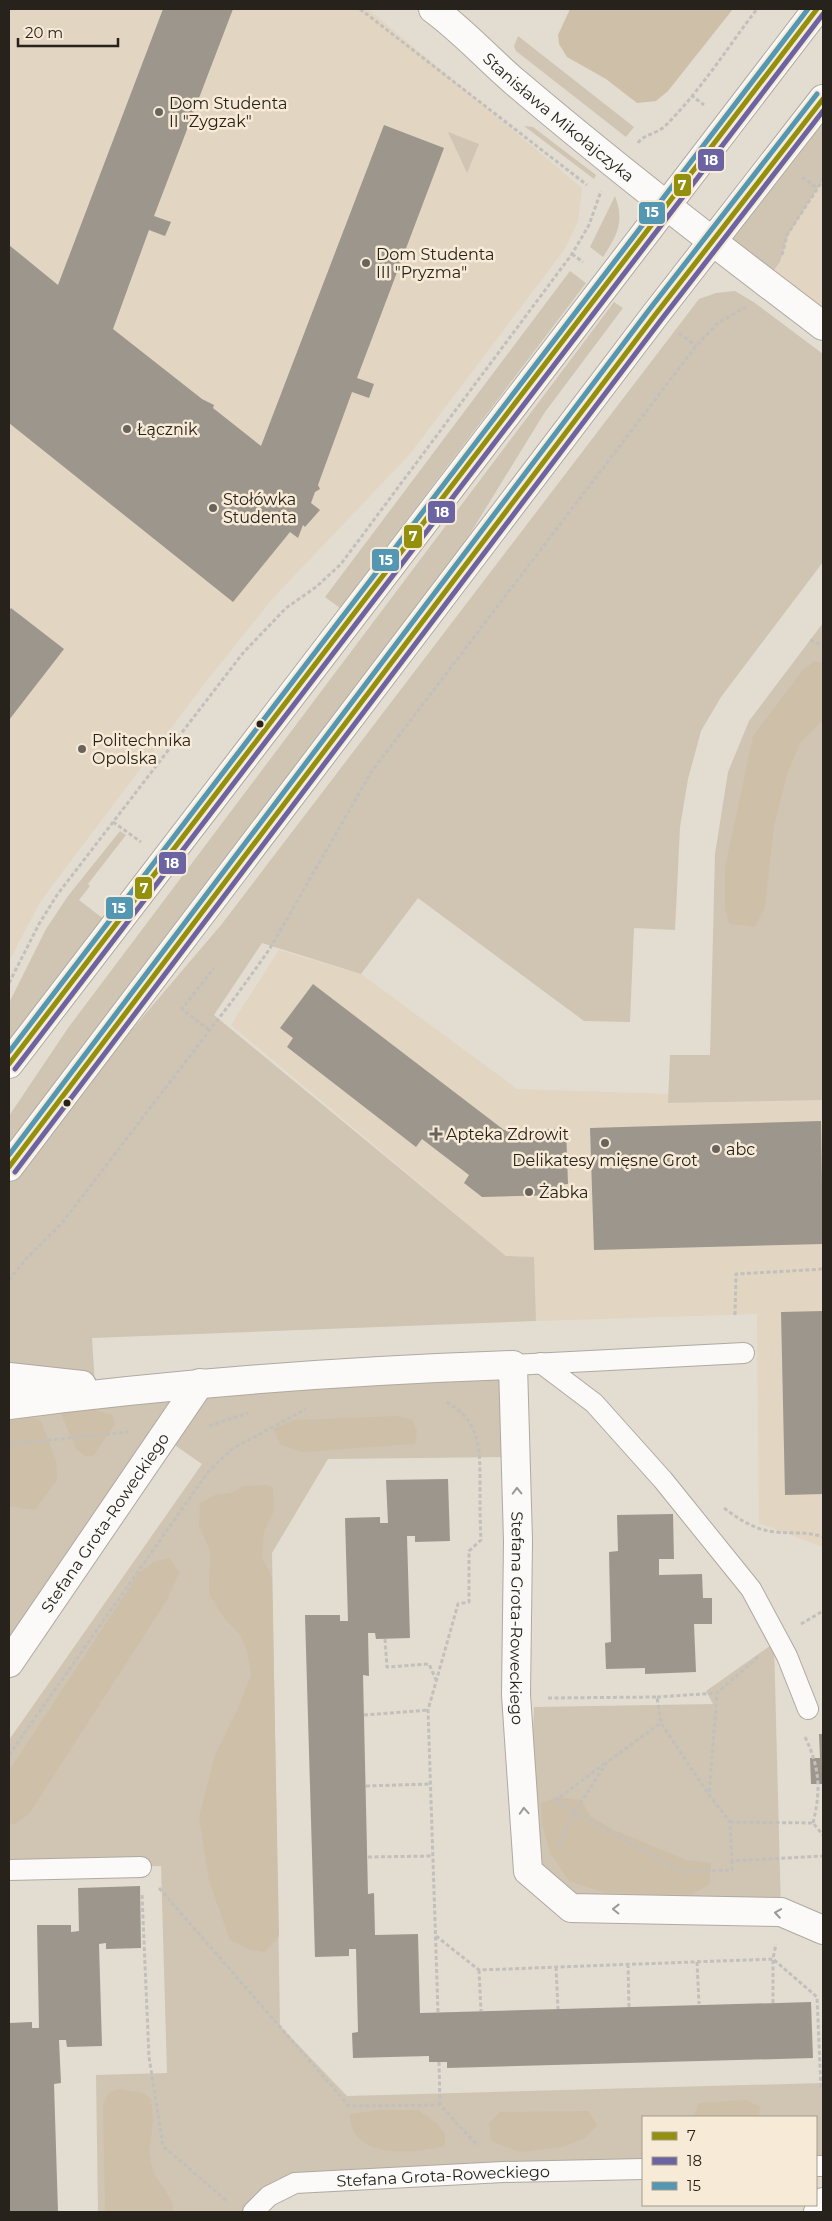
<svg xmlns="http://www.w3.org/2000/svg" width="832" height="2221" font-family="Montserrat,sans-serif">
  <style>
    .built { fill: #e2d5c2 }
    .green { fill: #d0c5b2 }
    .forest { fill: #cebfa9 }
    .building { fill: #9d968c }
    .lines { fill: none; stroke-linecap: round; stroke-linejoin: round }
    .lane-casing { stroke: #afa9a1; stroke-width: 22 }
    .street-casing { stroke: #afa9a1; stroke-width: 30 }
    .secondary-casing { stroke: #afa9a1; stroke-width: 30 }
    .path { stroke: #c2c0bc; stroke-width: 3; stroke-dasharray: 4 2.5; stroke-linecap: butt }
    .lane { stroke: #fbfaf8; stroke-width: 20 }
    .street { stroke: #fbfaf8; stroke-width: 28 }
    .secondary { stroke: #fbfaf8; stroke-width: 28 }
    .bus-1-casing { stroke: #f7ebd7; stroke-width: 9 }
    .bus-2-casing { stroke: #f7ebd7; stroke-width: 9 }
    .bus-3-casing { stroke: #f7ebd7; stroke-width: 9 }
    .bus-1 { stroke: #93900e; stroke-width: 5 }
    .bus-2 { stroke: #6c63a2; stroke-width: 5 }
    .bus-3 { stroke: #5497b3; stroke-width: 5 }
    .oneway { stroke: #9c9995 }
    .poi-dot { fill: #69635b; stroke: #f7ebd7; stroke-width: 2 }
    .bus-dot { fill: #27221b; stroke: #f7ebd7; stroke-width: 2 }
    .labels { text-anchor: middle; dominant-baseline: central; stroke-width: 5; stroke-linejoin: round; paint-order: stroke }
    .poi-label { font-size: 16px; fill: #27221b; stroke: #f7ebd7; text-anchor: start }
    .street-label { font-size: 16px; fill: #27221b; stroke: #f7ebd7 }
    .line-badge { stroke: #f7ebd7; stroke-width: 2 }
    .badge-label { font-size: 14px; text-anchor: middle; font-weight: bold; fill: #fff }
  </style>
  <rect width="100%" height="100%" fill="#e3dcd1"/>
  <path class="built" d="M 9,9 L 368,9 L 582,188 L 578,222 L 564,250 L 409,455 L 273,598 L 205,683 L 51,887 L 39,904 L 9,961 Z
    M 823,180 L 823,326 L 765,282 L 780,262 L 787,235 Z
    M 279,950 L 361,974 L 517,1089 L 669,1094 L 668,1103 L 823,1100 L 823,1547 L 759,1523 L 757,1314 L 536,1321 L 533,1257 L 506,1256 L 231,1025 Z"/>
  <path class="green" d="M 518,36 L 634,127 L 626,137 L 516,51 L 514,46 Z
    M 823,99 L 823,180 L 788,235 L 780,262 L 765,282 L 712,241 Z
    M 524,126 L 533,127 L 596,175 L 594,179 Z
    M 448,132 L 479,144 L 467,173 Z
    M 615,196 C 625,221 617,236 603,257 L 590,247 Z
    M 570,271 L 586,283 L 340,608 L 325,597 Z
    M 735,291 L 755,303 L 823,354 L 823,562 L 721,697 L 701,731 L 688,779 L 680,827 L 675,930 L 634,928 L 630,1022 L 584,1021 L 418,898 L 361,974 L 262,943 L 214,1015 L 506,1256 L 534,1257 L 536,1321 L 92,1338 L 95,1386 L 513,1365 L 517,1457 L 328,1459 L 272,1553 L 280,2026 L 347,2096 L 823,2083 L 823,2166 L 816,2166 L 816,2117 L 643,2117 L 643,2169 L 295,2183 L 253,2212 L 98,2212 L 96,2075 L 167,2073 L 161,1866 L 9,1870 L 9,1740 L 202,1464 L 163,1437 L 9,1663 L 9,1174 L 221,925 L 699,299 L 716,293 Z
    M 614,302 L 623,308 L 545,412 L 452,563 L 9,1143 L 9,1116 L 68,1028 Z
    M 823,623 L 823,1100 L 668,1103 L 670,1055 L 710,1055 L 715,854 L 728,772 L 749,721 Z
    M 120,831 L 126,835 L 88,884 L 90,886 L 79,900 L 105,920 L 9,1044 L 9,1003 L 46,929 L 68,896 Z
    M 774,1643 L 781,1912 L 571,1908 L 528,1871 L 534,1707 L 713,1704 L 706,1691 Z"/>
  <path class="forest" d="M 570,9 L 733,9 L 668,91 L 656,101 L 637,103 L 606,79 L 567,57 L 559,44 L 558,35 Z
    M 815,661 L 823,663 L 823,720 L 801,742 L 788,771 L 774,826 L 765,907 L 755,927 L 729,924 L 725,908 L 725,868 L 753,736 L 803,670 Z
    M 87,1408 L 112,1415 L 115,1424 L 94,1455 L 87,1457 L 76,1449 L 62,1416 L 62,1412 Z
    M 22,1414 L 41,1421 L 56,1461 L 57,1480 L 35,1510 L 9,1506 L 9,1416 Z
    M 396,1416 L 412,1420 L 417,1431 L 415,1444 L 302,1452 L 281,1445 L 273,1429 L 293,1420 Z
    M 266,1485 L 273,1487 L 274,1511 L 264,1531 L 262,1557 L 272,1577 L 279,1936 L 265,1952 L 250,1950 L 230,1940 L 209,1881 L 199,1817 L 215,1755 L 240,1704 L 251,1675 L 247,1650 L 239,1633 L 224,1618 L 209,1594 L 210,1551 L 199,1526 L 200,1503 L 215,1495 L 230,1493 L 244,1486 Z
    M 170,1558 L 179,1573 L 167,1600 L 29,1814 L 15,1824 L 9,1823 L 9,1771 L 138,1574 L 155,1561 Z
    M 557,1797 L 581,1800 L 590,1816 L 614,1830 L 686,1860 L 711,1863 L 710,1884 L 691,1895 L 606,1893 L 569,1881 L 550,1853 L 542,1824 L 541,1803 Z
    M 120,2089 L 143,2093 L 151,2099 L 153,2121 L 149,2152 L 153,2172 L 172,2201 L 174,2212 L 105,2212 L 103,2106 L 109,2092 Z
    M 747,2100 L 760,2107 L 759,2117 L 693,2117 L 699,2103 Z
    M 379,2110 L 418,2110 L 437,2123 L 445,2134 L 445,2146 C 414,2154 349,2160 350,2114 Z
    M 588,2111 L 597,2125 L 585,2138 L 563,2147 L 520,2152 L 491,2141 L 489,2123 L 500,2112 Z"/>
  <path class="building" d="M 163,9 L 233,9 L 154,216 L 171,222 L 165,236 L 149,230 L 113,329 L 202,399 L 214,405 L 213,408 L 261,446 L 384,125 L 444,148 L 357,378 L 374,384 L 369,398 L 352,392 L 318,485 L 320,489 L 315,492 L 311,503 L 320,510 L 305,527 L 303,525 L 298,538 L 290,532 L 233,602 L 9,423 L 9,245 L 58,285 Z
    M 11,608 L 64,649 L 9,720 L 9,611 Z
    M 313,984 L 504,1130 L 566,1129 L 568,1184 L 557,1185 L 558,1195 L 482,1197 L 464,1183 L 469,1175 L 422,1139 L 416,1147 L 287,1047 L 293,1038 L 280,1028 Z
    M 821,1121 L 823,1244 L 594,1250 L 590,1128 Z
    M 823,1311 L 823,1494 L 785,1495 L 781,1312 Z
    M 448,1479 L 450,1541 L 415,1542 L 415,1536 L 407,1536 L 410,1638 L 376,1639 L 375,1633 L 368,1633 L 369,1676 L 363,1675 L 368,1894 L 374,1893 L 375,1935 L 418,1934 L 420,2013 L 811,2002 L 813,2058 L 447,2068 L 447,2062 L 429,2062 L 429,2056 L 353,2058 L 352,2033 L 358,2032 L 356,1949 L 349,1949 L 349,1956 L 315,1957 L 305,1615 L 340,1615 L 340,1621 L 348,1621 L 345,1518 L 380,1517 L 380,1523 L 388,1523 L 386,1480 Z
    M 673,1514 L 674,1559 L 659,1559 L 659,1575 L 702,1574 L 703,1598 L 712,1598 L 712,1624 L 694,1624 L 696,1672 L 645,1674 L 645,1668 L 606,1669 L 605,1643 L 611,1642 L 609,1552 L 618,1551 L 617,1515 Z
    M 819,1734 L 823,1734 L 823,1784 L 811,1784 L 810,1758 L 820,1758 Z
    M 140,1886 L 141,1948 L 106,1949 L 106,1943 L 99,1944 L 102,2046 L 67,2047 L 66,2040 L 59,2040 L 61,2083 L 54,2084 L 58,2212 L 9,2212 L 9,2023 L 32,2022 L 32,2028 L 39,2028 L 37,1925 L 71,1925 L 71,1932 L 79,1931 L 78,1888 Z"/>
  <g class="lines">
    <defs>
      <g id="lane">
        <path d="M 541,1363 L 594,1403 L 663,1480 L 751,1589 L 787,1656 L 808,1709"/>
        <path d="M 513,1365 L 744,1353"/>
        <path d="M 9,1870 L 141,1867"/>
        <path d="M 816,2166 L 823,2166"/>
        <path id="s1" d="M 253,2212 L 269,2196 L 295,2183 L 503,2172 L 643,2169"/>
      </g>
      <g id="street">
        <path id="s2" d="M 433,9 C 463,31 487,58 515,82 C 615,167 719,247 823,326"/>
        <path d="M 9,1377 L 82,1385"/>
        <path id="s3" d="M 9,1405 C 176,1383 344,1371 513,1365 L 518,1541 L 516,1695 L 528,1871 L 571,1908 L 781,1912 L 823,1930"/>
        <path id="s4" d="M 9,1663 L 200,1383"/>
        <path d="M 818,2212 L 823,2202"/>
      </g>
      <path id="secondary" d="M 9,1064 L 817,9
        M 9,1167 L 655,315 L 823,99"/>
    </defs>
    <use href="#lane" class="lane-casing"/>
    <use href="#street" class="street-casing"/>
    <use href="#secondary" class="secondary-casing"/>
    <path class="path" d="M 360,9 L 587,185
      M 691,95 L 704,105
      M 638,143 C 644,134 656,134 664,127 C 699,93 727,48 757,9
      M 802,177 L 817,188
      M 572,254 L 583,262
      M 782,255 L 787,235 L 823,180
      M 679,333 L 696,346
      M 810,640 L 823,646
      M 113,822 L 141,842
      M 9,983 L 39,924 L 57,895 L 243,653 L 286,608 L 316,587 L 341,564 L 572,254 L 589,225 L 601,191
      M 209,1030 L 182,1009 L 214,968
      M 9,1280 L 26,1259 L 62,1223 L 239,992 L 269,950 L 372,771 L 696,346 L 718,323 L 746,307
      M 735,1315 L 736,1274 L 823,1269
      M 209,1426 L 248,1413
      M 9,1444 L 128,1432
      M 724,1508 C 740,1520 755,1530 776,1532 C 793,1534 807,1531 823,1537
      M 801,1624 L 823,1611
      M 385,1639 L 387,1667 L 429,1664 L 436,1680
      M 758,1657 L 717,1693 L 709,1795 L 730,1822 L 732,1861 L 823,1856
      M 657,1697 L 717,1693
      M 548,1698 L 657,1697 L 661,1723 L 709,1795
      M 364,1715 L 428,1710
      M 805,1737 C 820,1768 821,1790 813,1823
      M 9,1755 L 208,1472 L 232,1449 L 306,1409
      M 366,1786 L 430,1784
      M 555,1801 L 682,1872 L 732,1870 L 732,1861
      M 555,1801 L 605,1763
      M 730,1822 L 813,1823 L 823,1835
      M 559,1844 L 574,1813 L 607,1762 L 661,1723
      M 368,1857 L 433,1856
      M 159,1888 L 349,2106 L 440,2105 L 478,2146
      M 142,1895 L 149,2057 L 163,2146 L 228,2202
      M 436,1936 L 479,1970 L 773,1959 L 776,1944
      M 697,1962 L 699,2004
      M 628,1964 L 629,2008
      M 556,1967 L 558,2009
      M 479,1970 L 481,2011
      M 773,2003 L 773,1959 L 817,1997 L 821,2089
      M 438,2012 L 428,1710 L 458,1604 L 469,1602 L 469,1551 L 481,1540 C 480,1522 480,1504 480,1485 C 480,1449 481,1421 445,1401
      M 439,2062 L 440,2105"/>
    <use href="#lane" class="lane"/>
    <use href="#street" class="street"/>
    <use href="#secondary" class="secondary"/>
    <defs>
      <path id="bus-1" d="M 9,1064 L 817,9
        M 9,1167 L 655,315 L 823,99"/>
      <path id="bus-2" d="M 15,1069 L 823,14
        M 15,1172 L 661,320 L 823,111"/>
      <path id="bus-3" d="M 9,1052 L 808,9
        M 9,1155 L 649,310 L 817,94"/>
    </defs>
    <use href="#bus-1" class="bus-1-casing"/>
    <use href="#bus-2" class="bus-2-casing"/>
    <use href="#bus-3" class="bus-3-casing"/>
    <use href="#bus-1" class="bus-1"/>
    <use href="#bus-2" class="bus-2"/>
    <use href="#bus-3" class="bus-3"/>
  </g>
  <defs><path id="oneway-chevron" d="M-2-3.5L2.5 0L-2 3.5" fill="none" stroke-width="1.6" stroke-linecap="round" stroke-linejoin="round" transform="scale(1.25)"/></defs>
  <g class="oneway">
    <use href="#oneway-chevron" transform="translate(517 1491) rotate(-91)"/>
    <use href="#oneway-chevron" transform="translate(524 1811) rotate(-94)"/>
    <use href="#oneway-chevron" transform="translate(616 1909) rotate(-179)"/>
    <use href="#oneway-chevron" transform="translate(778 1913) rotate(-171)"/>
  </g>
  <g class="poi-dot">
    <circle cx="159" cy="112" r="5"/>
    <circle cx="366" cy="263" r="5"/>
    <circle cx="127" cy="429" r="5"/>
    <circle cx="213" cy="508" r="5"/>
    <circle cx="82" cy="749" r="5"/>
    <path d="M433.5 1126.5h5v5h5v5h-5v5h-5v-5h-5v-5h5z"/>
    <circle cx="605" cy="1143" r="5"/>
    <circle cx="716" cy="1149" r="5"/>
    <circle cx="529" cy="1192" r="5"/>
  </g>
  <g class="bus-dot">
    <circle cx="260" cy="724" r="4.5"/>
    <circle cx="67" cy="1103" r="4.5"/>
  </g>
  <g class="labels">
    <g class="poi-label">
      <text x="169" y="103">Dom Studenta<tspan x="169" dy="18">II "Zygzak"</tspan></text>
      <text x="376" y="254">Dom Studenta<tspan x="376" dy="18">III "Pryzma"</tspan></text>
      <text x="137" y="429">Łącznik</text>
      <text x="223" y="499">Stołówka<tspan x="223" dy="18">Studenta</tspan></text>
      <text x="92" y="740">Politechnika<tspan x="92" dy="18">Opolska</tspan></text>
      <text x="446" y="1134">Apteka Zdrowit</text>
      <text x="726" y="1149">abc</text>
      <text x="605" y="1160" text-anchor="middle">Delikatesy mięsne Grot</text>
      <text x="539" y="1192">Żabka</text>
    </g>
    <g class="street-label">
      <text stroke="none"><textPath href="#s2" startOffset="166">Stanisława Mikołajczyka</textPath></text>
      <text stroke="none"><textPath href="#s4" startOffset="170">Stefana Grota-Roweckiego</textPath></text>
      <text stroke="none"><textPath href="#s3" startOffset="759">Stefana Grota-Roweckiego</textPath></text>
      <text stroke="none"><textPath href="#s1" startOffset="200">Stefana Grota-Roweckiego</textPath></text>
    </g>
  </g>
  <g class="line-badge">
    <rect x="697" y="148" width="28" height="24" rx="5" fill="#6c63a2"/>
    <rect x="673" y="173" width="19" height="24" rx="5" fill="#93900e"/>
    <rect x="638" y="201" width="28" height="24" rx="5" fill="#5497b3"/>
    <rect x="427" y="500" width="29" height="24" rx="5" fill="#6c63a2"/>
    <rect x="403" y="524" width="20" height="25" rx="5" fill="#93900e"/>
    <rect x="371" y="548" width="29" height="24" rx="5" fill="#5497b3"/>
    <rect x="158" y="851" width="29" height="24" rx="5" fill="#6c63a2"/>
    <rect x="134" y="876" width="19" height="24" rx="5" fill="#93900e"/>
    <rect x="105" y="896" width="29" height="24" rx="5" fill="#5497b3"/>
  </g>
  <g class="badge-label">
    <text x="711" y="165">18</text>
    <text x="682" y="190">7</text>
    <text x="652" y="217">15</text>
    <text x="442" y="517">18</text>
    <text x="413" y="541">7</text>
    <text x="386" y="565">15</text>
    <text x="172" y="868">18</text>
    <text x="144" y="893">7</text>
    <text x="119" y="913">15</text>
  </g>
  <rect width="832" height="2221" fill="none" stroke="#27221b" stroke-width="20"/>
  <rect x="642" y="2116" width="175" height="90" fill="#f7ebd7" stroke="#a49b8c"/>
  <rect x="652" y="2132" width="25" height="8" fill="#93900e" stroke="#a49b8c"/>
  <text x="687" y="2141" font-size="15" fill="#27221b">7</text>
  <rect x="652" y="2157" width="25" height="8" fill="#6c63a2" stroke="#a49b8c"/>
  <text x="687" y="2166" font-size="15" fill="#27221b">18</text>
  <rect x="652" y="2182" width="25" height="8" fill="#5497b3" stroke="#a49b8c"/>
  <text x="687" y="2191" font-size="15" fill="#27221b">15</text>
  <path d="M18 38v8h100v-8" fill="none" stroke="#27221b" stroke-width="2.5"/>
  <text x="25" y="38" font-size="15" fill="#27221b" stroke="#f7ebd7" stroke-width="4" paint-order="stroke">20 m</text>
</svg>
